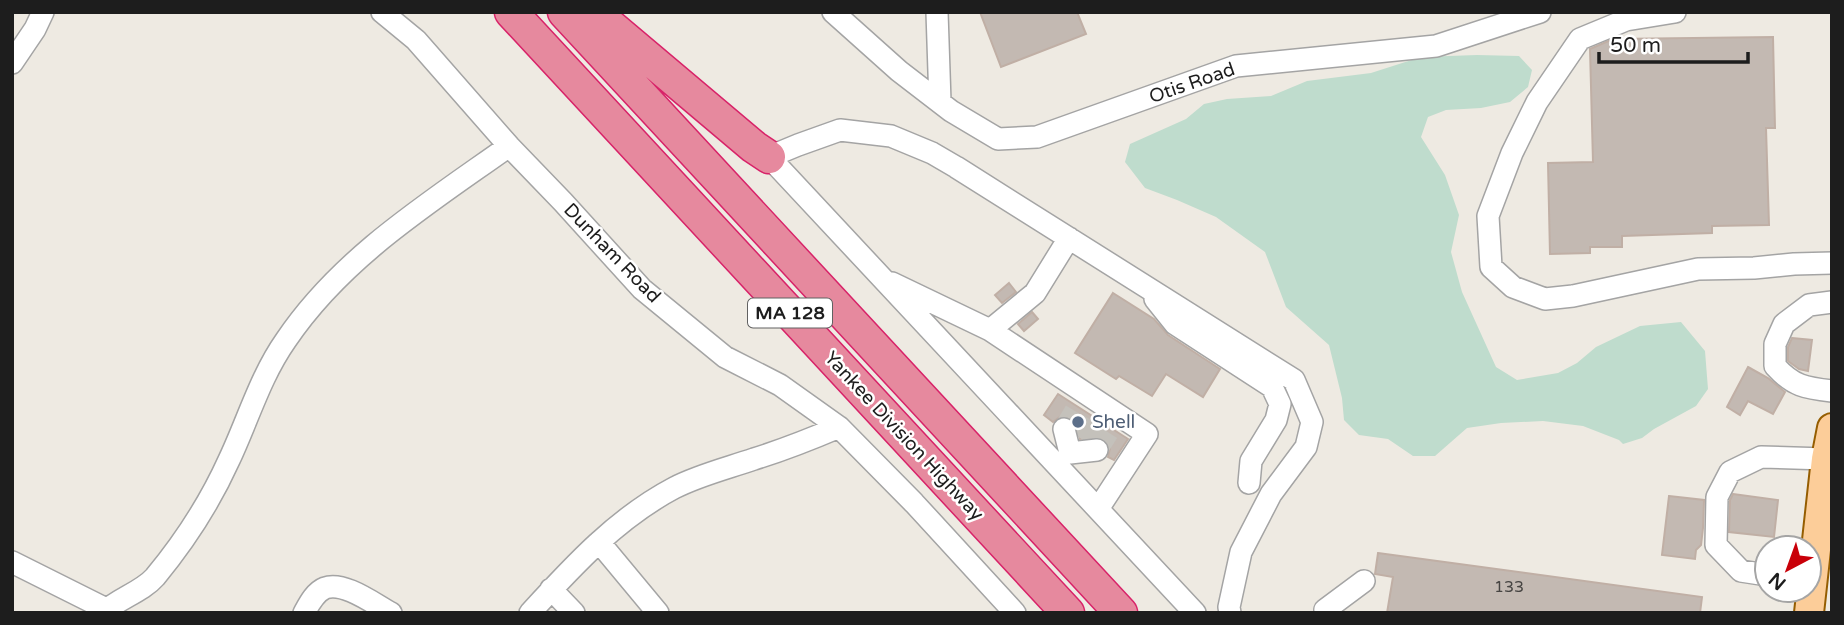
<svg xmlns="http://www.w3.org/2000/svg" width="1844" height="625" font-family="'Varela Round',sans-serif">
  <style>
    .wetland { fill: #bfdccd }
    .building { fill: #c3b9b2; stroke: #c0afa5; stroke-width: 2 }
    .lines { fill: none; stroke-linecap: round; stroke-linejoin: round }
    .minor-tunnel { stroke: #c4c1bb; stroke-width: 21; stroke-dasharray: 21 10; stroke-linecap: butt }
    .minor-casing { stroke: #a4a4a4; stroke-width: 24 }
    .major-casing { stroke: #955d00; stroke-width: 32 }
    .highway-casing { stroke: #d82369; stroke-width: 35 }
    .minor { stroke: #fff; stroke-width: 21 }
    .major { stroke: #fccd99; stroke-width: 28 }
    .highway { stroke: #e6899e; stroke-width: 32 }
    .service-dot { fill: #5c6f8a; stroke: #fff; stroke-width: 2.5 }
    .labels { text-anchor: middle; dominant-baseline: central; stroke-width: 5; stroke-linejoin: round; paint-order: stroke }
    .number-label { font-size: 16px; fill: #464442 }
    .shield { fill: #fff; stroke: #616161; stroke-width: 2 }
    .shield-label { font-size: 18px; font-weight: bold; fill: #1d1d1d }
    .street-label { font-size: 19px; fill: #1d1d1d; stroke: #fff }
    .service-label { font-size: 19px; fill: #4e5e75; stroke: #fff; text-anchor: start }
  </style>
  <rect width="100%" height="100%" fill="#eeeae2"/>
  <path class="wetland" d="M 1477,55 L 1519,56 L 1532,70 L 1528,87 L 1510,102 L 1481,108 L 1446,110 L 1428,117 L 1421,137 L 1445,175 L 1459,215 L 1451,252 L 1462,292 L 1496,367 L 1517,380 L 1558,373 L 1577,363 L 1596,347 L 1640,326 L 1681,322 L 1705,351 L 1708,389 L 1696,406 L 1654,429 L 1642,438 L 1623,444 L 1619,440 L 1583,426 L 1543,421 L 1501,423 L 1467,428 L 1435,456 L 1413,456 L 1388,439 L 1359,435 L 1344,420 L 1342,398 L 1329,345 L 1286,307 L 1265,252 L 1216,217 L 1177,200 L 1145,188 L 1125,162 L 1130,144 L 1186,119 L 1204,104 L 1227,99 L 1271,96 L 1307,81 L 1371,73 L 1421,57 Z"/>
  <path class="building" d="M 980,12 L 1077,12 L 1086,34 L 1001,67 Z
    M 1773,37 L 1775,128 L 1766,128 L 1769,225 L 1712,226 L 1712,233 L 1622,236 L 1622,247 L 1590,247 L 1590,253 L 1550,254 L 1548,163 L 1593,162 L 1590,49 L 1613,39 Z
    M 1009,283 L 1016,292 L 1002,303 L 995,295 Z
    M 1113,293 L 1154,319 L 1168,335 L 1220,369 L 1203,397 L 1166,374 L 1152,396 L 1119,376 L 1116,379 L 1075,353 Z
    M 1032,312 L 1038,319 L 1024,331 L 1018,324 Z
    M 1792,338 L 1812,340 L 1808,371 L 1799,369 L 1788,361 L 1788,347 Z
    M 1748,367 L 1768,378 L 1785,392 L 1773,414 L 1748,401 L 1740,415 L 1727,407 Z
    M 1058,394 L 1128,439 L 1114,460 L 1108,457 L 1110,448 L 1108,443 L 1103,438 L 1096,437 L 1080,439 L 1077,426 L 1073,419 L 1067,416 L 1061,416 L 1053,422 L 1044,415 Z
    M 1733,494 L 1778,500 L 1774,537 L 1729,532 L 1730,500 Z
    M 1669,496 L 1704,500 L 1703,528 L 1701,545 L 1696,550 L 1695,559 L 1662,555 Z
    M 1378,553 L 1702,597 L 1700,613 L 1387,613 L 1393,577 L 1375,574 Z"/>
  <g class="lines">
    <path class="minor-tunnel" d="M 1064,429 L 1078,406
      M 1080,438 L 1094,417
      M 1097,450 L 1111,428"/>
    <defs>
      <path id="minor" d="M 382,12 L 416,40 L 509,146 L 563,202 L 642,289 L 725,357 L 780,385 L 839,427 L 914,503 L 1015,613
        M 833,12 L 899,71 L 951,111 L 998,139 L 1037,137 L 1236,66 L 1436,46 L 1540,12
        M 937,12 L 940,102
        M 1675,12 L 1626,20 L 1580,39 L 1537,102 L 1512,153 L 1488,216 L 1491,267 L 1513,287 L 1545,299 L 1573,296 L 1698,269 L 1754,268 L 1794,264 L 1832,263
        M 12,63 L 35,29 L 43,12
        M 892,283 L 990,330 L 1147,434 L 1098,509
        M 1155,299 L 1175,324 L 1272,387 L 1280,404 L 1276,420 L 1251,461 L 1249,483
        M 1832,302 L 1809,305 L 1784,324 L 1775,344 L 1775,366 C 1793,386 1805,388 1832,391
        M 990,330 L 1035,293 L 1069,238
        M 1064,429 L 1070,453 L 1097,450
        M 599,542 L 658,613
        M 12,562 L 106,609
        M 1767,575 L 1741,571 L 1716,545 L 1717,497 L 1730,472 L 1761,457 L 1826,459
        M 551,589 L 574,613
        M 103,613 C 117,599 142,592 155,577 C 184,542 210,502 229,460 C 248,420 260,377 286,340 C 342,257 429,203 509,146
        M 304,613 C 309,604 315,592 325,588 C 344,581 374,604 391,613
        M 530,613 C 573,566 617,518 674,488 C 699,475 728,468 754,459 C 783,450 811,439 839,427
        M 1195,613 L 769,157 L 798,145 L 840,130 L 891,136 L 932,153 L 956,167 L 1294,380 L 1312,422 L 1306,447 L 1271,494 L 1241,552 L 1229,607 L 1230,613
        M 1326,613 L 1325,610 L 1364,581"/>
      <path id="major" d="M 1809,613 L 1826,459 L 1832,428"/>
      <path id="highway" d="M 511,12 L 1068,613
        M 564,12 L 1121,613
        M 594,12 L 754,147 L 769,157"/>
    </defs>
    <use href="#minor" class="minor-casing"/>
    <use href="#major" class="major-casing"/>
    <use href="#highway" class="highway-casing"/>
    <use href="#minor" class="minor"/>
    <use href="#major" class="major"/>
    <use href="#highway" class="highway"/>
  </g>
  <circle class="service-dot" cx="1078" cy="422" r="7"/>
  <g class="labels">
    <g class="number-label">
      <text x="1509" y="587">133</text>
    </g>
    <rect class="shield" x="748" y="298.5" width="84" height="29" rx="5"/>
    <g class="shield-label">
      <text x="790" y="313">MA 128</text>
    </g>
    <g class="street-label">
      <text transform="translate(1192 83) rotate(-19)">Otis Road</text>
      <text transform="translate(612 253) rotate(46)">Dunham Road</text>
      <text transform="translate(904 436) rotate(47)">Yankee Division Highway</text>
    </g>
    <g class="service-label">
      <text x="1092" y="422">Shell</text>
    </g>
  </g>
  <rect width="1844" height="625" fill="none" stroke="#1d1d1d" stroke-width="28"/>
  <g transform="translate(1788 569) rotate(221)"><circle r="33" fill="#ffffff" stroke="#a5a5a5" stroke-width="2"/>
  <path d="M0-5L12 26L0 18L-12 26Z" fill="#c90009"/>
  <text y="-10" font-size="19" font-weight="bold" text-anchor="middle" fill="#1d1d1d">N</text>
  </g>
  <path d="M1599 52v10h149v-10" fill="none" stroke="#1d1d1d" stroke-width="3.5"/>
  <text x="1610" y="52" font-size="21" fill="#1d1d1d" stroke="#ffffff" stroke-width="5" paint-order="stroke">50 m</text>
</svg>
